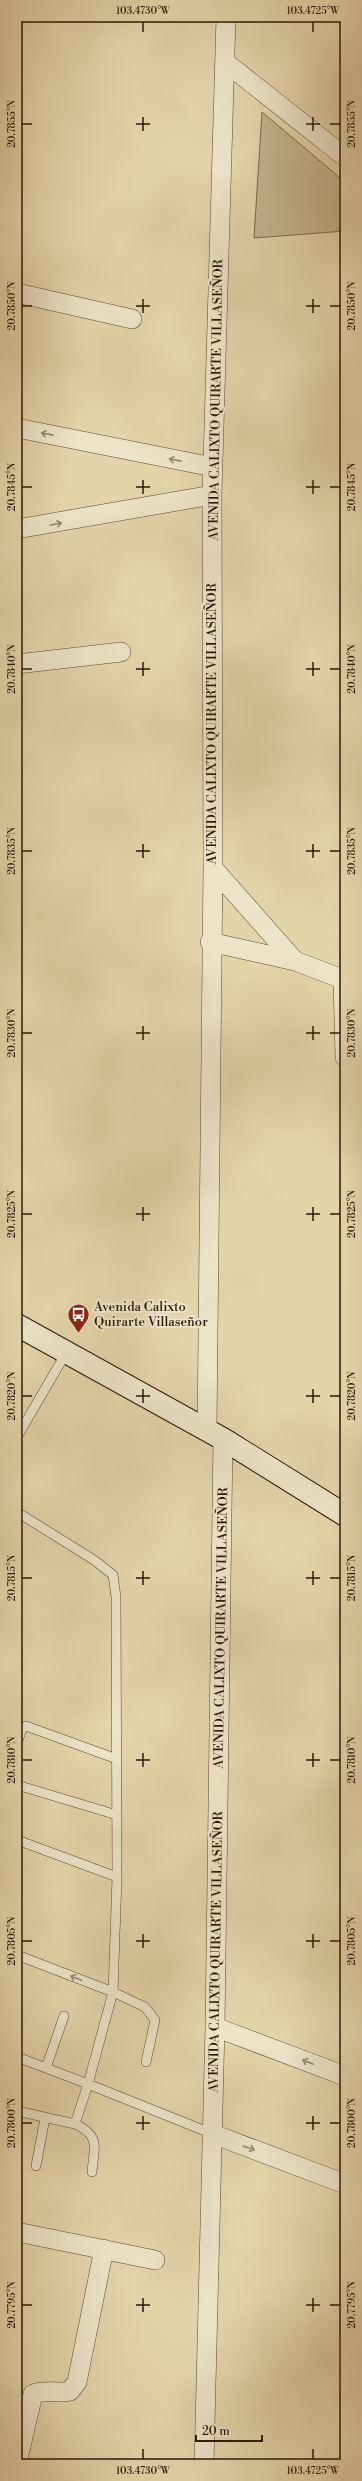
<svg xmlns="http://www.w3.org/2000/svg" width="362" height="2481" font-family="'Libre Bodoni',serif">
  <style>
    .green { fill: #c5b48e; stroke: #78664a }
    .lines { fill: none; stroke-linecap: round; stroke-linejoin: round }
    .lane-casing { stroke: #5a4630; stroke-width: 10 }
    .street-casing { stroke: #5a4630; stroke-width: 20 }
    .secondary-casing { stroke: #2c1707; stroke-width: 24 }
    .lane { stroke: #ede3c8; stroke-width: 9 }
    .street { stroke: #ede3c8; stroke-width: 19 }
    .secondary { stroke: #ede3c8; stroke-width: 22 }
    .oneway { stroke: #968771 }
    .ticks { fill: none; stroke: #2c1707; stroke-width: 1.5 }
    .labels { text-anchor: middle; dominant-baseline: central; stroke-width: 4; stroke-linejoin: round; paint-order: stroke }
    .street-label { font-size: 13px; fill: #2c1707; stroke: #ede3c8 }
    .poi-label { font-size: 13px; fill: #2c1707; stroke: #ede3c8; text-anchor: start }
    .neatline { fill: none; stroke: #2c1707; stroke-width: 1.5 }
    .ticks-label { font-size: 10px; text-anchor: middle; fill: #2c1707 }
  </style>
  <rect width="100%" height="100%" fill="#e4d4aa"/>
  <filter id="stains"><feTurbulence type="fractalNoise" baseFrequency=".005" numOctaves="4"/><feColorMatrix values="0 0 0 0 .2 0 0 0 0 .09 0 0 0 0 .02 0 0 0 .5 -.17"/></filter>
  <radialGradient id="worn" r=".72"><stop offset=".6" stop-color="#630" stop-opacity="0"/><stop offset="1" stop-color="#630" stop-opacity=".3"/></radialGradient>
  <path class="green" d="M 262,112 L 345,182 L 345,231 L 254,238 Z"/>
  <g class="lines">
    <defs>
      <path id="lane" d="M 17,1437 L 66,1353
        M 17,1512 L 94,1560 L 113,1575 L 116,1597 L 117,1877 L 113,1992 L 88,2084 L 213,2134
        M 17,1743 L 22,1729 L 26,1726 L 117,1759
        M 17,1785 L 117,1815
        M 17,1840 L 117,1877
        M 17,1955 L 113,1992 L 145,2007 L 155,2020 L 146,2062
        M 17,2057 L 88,2084 L 75,2124 L 17,2111
        M 46,2068 L 64,2016
        M 75,2124 C 101,2136 94,2147 92,2172
        M 36,2166 L 45,2118"/>
      <path id="street" d="M 225,62 L 345,157
        M 17,293 L 132,319
        M 17,428 L 213,467
        M 17,529 L 212,495
        M 17,664 L 121,652
        M 213,868 L 295,961
        M 210,942 L 295,961 L 345,980
        M 343,980 L 345,1057
        M 207,1430 L 213,868 L 212,495 L 226,17
        M 215,2027 L 345,2076
        M 213,2134 L 345,2184
        M 17,2232 L 155,2260
        M 17,2463 L 33,2394 C 45,2389 58,2394 70,2391 L 77,2382 L 104,2249
        M 204,2464 L 215,2027 L 223,1439"/>
      <path id="secondary" d="M 17,1325 L 223,1439 L 345,1515"/>
    </defs>
    <use href="#lane" class="lane-casing"/>
    <use href="#street" class="street-casing"/>
    <use href="#secondary" class="secondary-casing"/>
    <use href="#lane" class="lane"/>
    <use href="#street" class="street"/>
    <use href="#secondary" class="secondary"/>
  </g>
  <defs><path id="oneway-shaft" d="M-6 0H5M1.5-3L5.5 0L1.5 3" fill="none" stroke-width="1.6" stroke-linecap="round" stroke-linejoin="round"/></defs>
  <g class="oneway">
    <use href="#oneway-shaft" transform="translate(47 434) rotate(-169)"/>
    <use href="#oneway-shaft" transform="translate(175 460) rotate(-169)"/>
    <use href="#oneway-shaft" transform="translate(56 524) rotate(-10)"/>
    <use href="#oneway-shaft" transform="translate(76 1978) rotate(-159)"/>
    <use href="#oneway-shaft" transform="translate(308 2062) rotate(-159)"/>
    <use href="#oneway-shaft" transform="translate(249 2148) rotate(20)"/>
  </g>
  <path class="ticks" d="M 143,22 L 143,32M 313,22 L 313,32M 143,117 L 143,131M 313,117 L 313,131M 22,124 L 32,124M 136,124 L 150,124M 306,124 L 320,124M 330,124 L 340,124M 143,299 L 143,313M 313,299 L 313,313M 22,306 L 32,306M 136,306 L 150,306M 306,306 L 320,306M 330,306 L 340,306M 143,480 L 143,494M 313,480 L 313,494M 22,487 L 32,487M 136,487 L 150,487M 306,487 L 320,487M 330,487 L 340,487M 143,662 L 143,676M 313,662 L 313,676M 22,669 L 32,669M 136,669 L 150,669M 306,669 L 320,669M 330,669 L 340,669M 143,844 L 143,858M 313,844 L 313,858M 22,851 L 32,851M 136,851 L 150,851M 306,851 L 320,851M 330,851 L 340,851M 143,1026 L 143,1040M 313,1026 L 313,1040M 22,1033 L 32,1033M 136,1033 L 150,1033M 306,1033 L 320,1033M 330,1033 L 340,1033M 143,1207 L 143,1221M 313,1207 L 313,1221M 22,1214 L 32,1214M 136,1214 L 150,1214M 306,1214 L 320,1214M 330,1214 L 340,1214M 143,1389 L 143,1403M 313,1389 L 313,1403M 22,1396 L 32,1396M 136,1396 L 150,1396M 306,1396 L 320,1396M 330,1396 L 340,1396M 143,1571 L 143,1585M 313,1571 L 313,1585M 22,1578 L 32,1578M 136,1578 L 150,1578M 306,1578 L 320,1578M 330,1578 L 340,1578M 143,1753 L 143,1767M 313,1753 L 313,1767M 22,1760 L 32,1760M 136,1760 L 150,1760M 306,1760 L 320,1760M 330,1760 L 340,1760M 143,1934 L 143,1948M 313,1934 L 313,1948M 22,1941 L 32,1941M 136,1941 L 150,1941M 306,1941 L 320,1941M 330,1941 L 340,1941M 143,2116 L 143,2130M 313,2116 L 313,2130M 22,2123 L 32,2123M 136,2123 L 150,2123M 306,2123 L 320,2123M 330,2123 L 340,2123M 143,2298 L 143,2312M 313,2298 L 313,2312M 22,2305 L 32,2305M 136,2305 L 150,2305M 306,2305 L 320,2305M 330,2305 L 340,2305M 143,2449 L 143,2459M 313,2449 L 313,2459"/>
  <defs>
    <symbol id="bus-pin" viewBox="-11 -11 22 30"><path d="M0 17L-7.5 6A9.5 9.5 0 1 1 7.5 6Z" fill="#8f2418" stroke="#ede3c8"/><path d="M-5-6H5V4H4V6H2V4H-2V6H-4V4H-5ZM-3.5-4V0h7V-4ZM-3.5 1.2v1.5H-2V1.2ZM2 1.2v1.5H3.5V1.2Z" fill="#fff"/></symbol>
  </defs>
  <g fill-rule="evenodd">
    <use href="#bus-pin" x="66" y="1302" width="25" height="34"/>
  </g>
  <g class="labels">
    <g class="street-label">
      <text transform="translate(216 400) rotate(-89)">AVENIDA CALIXTO QUIRARTE VILLASEÑOR</text>
      <text transform="translate(212 724) rotate(-90)">AVENIDA CALIXTO QUIRARTE VILLASEÑOR</text>
      <text transform="translate(221 1628) rotate(-89)">AVENIDA CALIXTO QUIRARTE VILLASEÑOR</text>
      <text transform="translate(216 1952) rotate(-89)">AVENIDA CALIXTO QUIRARTE VILLASEÑOR</text>
    </g>
    <g class="poi-label">
      <text x="94" y="1307">Avenida Calixto<tspan x="94" dy="15">Quirarte Villaseñor</tspan></text>
    </g>
  </g>
  <rect width="362" height="2481" fill="none" stroke="#e4d4aa" stroke-width="44"/>
  <path d="M196 2435v6h66v-6" fill="none" stroke="#2c1707" stroke-width="2"/>
  <text x="202" y="2435" font-size="12" fill="#2c1707" stroke="#ede3c8" stroke-width="3" paint-order="stroke">20 m</text>
  <rect x="22" y="22" width="318" height="2437" class="neatline"/>
  <g class="ticks-label">
    <text x="143" y="14">103.4730°W</text>
    <text x="313" y="14">103.4725°W</text>
    <text transform="translate(11 124) rotate(-90)" y="4">20.7855°N</text>
    <text transform="translate(351 124) rotate(-90)" y="4">20.7855°N</text>
    <text transform="translate(11 306) rotate(-90)" y="4">20.7850°N</text>
    <text transform="translate(351 306) rotate(-90)" y="4">20.7850°N</text>
    <text transform="translate(11 487) rotate(-90)" y="4">20.7845°N</text>
    <text transform="translate(351 487) rotate(-90)" y="4">20.7845°N</text>
    <text transform="translate(11 669) rotate(-90)" y="4">20.7840°N</text>
    <text transform="translate(351 669) rotate(-90)" y="4">20.7840°N</text>
    <text transform="translate(11 851) rotate(-90)" y="4">20.7835°N</text>
    <text transform="translate(351 851) rotate(-90)" y="4">20.7835°N</text>
    <text transform="translate(11 1033) rotate(-90)" y="4">20.7830°N</text>
    <text transform="translate(351 1033) rotate(-90)" y="4">20.7830°N</text>
    <text transform="translate(11 1214) rotate(-90)" y="4">20.7825°N</text>
    <text transform="translate(351 1214) rotate(-90)" y="4">20.7825°N</text>
    <text transform="translate(11 1396) rotate(-90)" y="4">20.7820°N</text>
    <text transform="translate(351 1396) rotate(-90)" y="4">20.7820°N</text>
    <text transform="translate(11 1578) rotate(-90)" y="4">20.7815°N</text>
    <text transform="translate(351 1578) rotate(-90)" y="4">20.7815°N</text>
    <text transform="translate(11 1760) rotate(-90)" y="4">20.7810°N</text>
    <text transform="translate(351 1760) rotate(-90)" y="4">20.7810°N</text>
    <text transform="translate(11 1941) rotate(-90)" y="4">20.7805°N</text>
    <text transform="translate(351 1941) rotate(-90)" y="4">20.7805°N</text>
    <text transform="translate(11 2123) rotate(-90)" y="4">20.7800°N</text>
    <text transform="translate(351 2123) rotate(-90)" y="4">20.7800°N</text>
    <text transform="translate(11 2305) rotate(-90)" y="4">20.7795°N</text>
    <text transform="translate(351 2305) rotate(-90)" y="4">20.7795°N</text>
    <text x="143" y="2474">103.4730°W</text>
    <text x="313" y="2474">103.4725°W</text>
  </g>
  <rect width="100%" height="100%" filter="url(#stains)"/>
  <rect width="100%" height="100%" fill="url(#worn)"/>
</svg>
